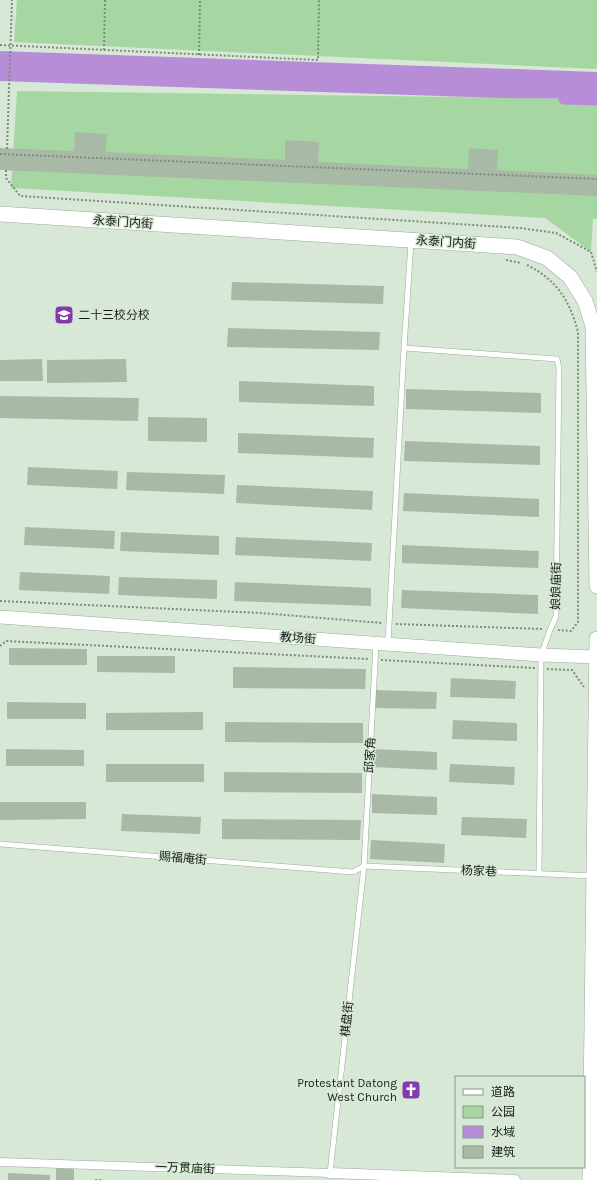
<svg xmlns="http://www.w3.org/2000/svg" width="597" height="1180" font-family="Karla,'Noto Sans SC',sans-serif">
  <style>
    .green { fill: #a6d7a3 }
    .water { fill: #b78dd7 }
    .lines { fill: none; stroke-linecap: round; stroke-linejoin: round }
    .canal { stroke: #b78dd7; stroke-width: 11 }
    .building { fill: #a8b9a6 }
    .service-casing { stroke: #9aab99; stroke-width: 6 }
    .pedestrian-casing { stroke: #9aab99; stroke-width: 9 }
    .minor-casing { stroke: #9aab99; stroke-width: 11 }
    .tertiary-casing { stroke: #9aab99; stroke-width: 14 }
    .secondary-casing { stroke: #9aab99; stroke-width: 16 }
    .path { stroke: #7e8b7d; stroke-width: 2; stroke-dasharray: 2 2; stroke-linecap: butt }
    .service { stroke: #fff; stroke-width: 5 }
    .pedestrian { stroke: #fff; stroke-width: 8 }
    .minor { stroke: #fff; stroke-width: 10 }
    .tertiary { stroke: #fff; stroke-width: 13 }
    .secondary { stroke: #fff; stroke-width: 15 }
    .labels { text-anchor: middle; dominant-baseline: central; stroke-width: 3; stroke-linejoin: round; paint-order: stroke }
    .street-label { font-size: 12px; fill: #161c15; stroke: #d7e9d6 }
    .poi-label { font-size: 12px; fill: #161c15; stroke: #d7e9d6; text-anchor: start }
  </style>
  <rect width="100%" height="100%" fill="#d7e9d6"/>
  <path class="green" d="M 17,0 L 597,0 L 597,69 L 14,42 Z
    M 17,91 L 597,99 L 597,219 L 593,219 L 591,252 L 545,218 L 11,188 Z"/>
  <path class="water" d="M 0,51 L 597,72 L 597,99 L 499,98 L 0,81 Z"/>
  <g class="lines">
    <path class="canal" d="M 564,99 L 597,100"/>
  </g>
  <path class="building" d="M 75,132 L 107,134 L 106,152 L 285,160 L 285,140 L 319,142 L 318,162 L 468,169 L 469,148 L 498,150 L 497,170 L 597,175 L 597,196 L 0,170 L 0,148 L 74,151 Z
    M 232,282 L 384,286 L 383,304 L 231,300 Z
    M 228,328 L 380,332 L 379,350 L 227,347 Z
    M 42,359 L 43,381 L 0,381 L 0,360 Z
    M 126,359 L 127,382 L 47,383 L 47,360 Z
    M 239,381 L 374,386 L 374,406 L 239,402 Z
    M 406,389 L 541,393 L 541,413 L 406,409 Z
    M 0,396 L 139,398 L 138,421 L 0,418 Z
    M 148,417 L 207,418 L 207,442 L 148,441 Z
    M 238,433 L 374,438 L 373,458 L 238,453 Z
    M 405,441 L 540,446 L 540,465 L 404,461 Z
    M 28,467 L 118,471 L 117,489 L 27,485 Z
    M 127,472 L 225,475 L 224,494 L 126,490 Z
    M 237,485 L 373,491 L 372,510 L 236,503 Z
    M 404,493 L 539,499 L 539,517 L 403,511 Z
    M 25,527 L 115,531 L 114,549 L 24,545 Z
    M 121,532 L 219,536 L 219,555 L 120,551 Z
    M 236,537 L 372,543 L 371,561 L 235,555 Z
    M 402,545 L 539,551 L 538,568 L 402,563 Z
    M 20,572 L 110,576 L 109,594 L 19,590 Z
    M 119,577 L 217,580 L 217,599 L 118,595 Z
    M 235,582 L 371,588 L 371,606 L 234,601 Z
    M 402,590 L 538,595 L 538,614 L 401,608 Z
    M 9,648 L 87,649 L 87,665 L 9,665 Z
    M 97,656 L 175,656 L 175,673 L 97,672 Z
    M 233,667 L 366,669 L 365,689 L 233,688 Z
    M 451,678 L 516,681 L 515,699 L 450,697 Z
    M 373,690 L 437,692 L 436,709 L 373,708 Z
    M 7,702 L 86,703 L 86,719 L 7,719 Z
    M 203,712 L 203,730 L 106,730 L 106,713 Z
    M 453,720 L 517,723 L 517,741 L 452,739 Z
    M 225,722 L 363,723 L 363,743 L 225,742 Z
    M 6,749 L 84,750 L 84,766 L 6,766 Z
    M 373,749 L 437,752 L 437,770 L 372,767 Z
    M 106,764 L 204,764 L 204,782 L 106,782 Z
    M 450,764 L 515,767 L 514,785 L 449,782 Z
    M 224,772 L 362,773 L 362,793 L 224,792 Z
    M 372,794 L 437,797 L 437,815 L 372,813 Z
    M 0,802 L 86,802 L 86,819 L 0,820 Z
    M 122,814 L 201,817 L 200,834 L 121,831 Z
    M 462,817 L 527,819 L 526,838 L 461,835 Z
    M 222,819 L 361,820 L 360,840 L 222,839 Z
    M 371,840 L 445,844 L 444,863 L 370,859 Z
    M 56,1168 L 74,1169 L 74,1180 L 56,1180 Z
    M 8,1173 L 50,1175 L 50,1180 L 8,1180 Z"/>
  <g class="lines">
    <defs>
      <path id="service" d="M 404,348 L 557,359 L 559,368 L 556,616 L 550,630 L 541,655 L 539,873
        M 388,643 L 404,348 L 411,242
        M 0,844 L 353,872 L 364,866
        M 364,866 L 593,876
        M 330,1173 L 364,866 L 376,644"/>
      <path id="pedestrian" d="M 0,1162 L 330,1173"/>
      <path id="minor" d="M 330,1173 L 515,1180"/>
      <path id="tertiary" d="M 0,617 L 541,655 L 596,657"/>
      <path id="secondary" d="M 0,214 L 517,247 L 547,258 L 570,277 L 585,301 L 593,326 L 597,586
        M 590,1180 L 597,639"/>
    </defs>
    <use href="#service" class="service-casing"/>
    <use href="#pedestrian" class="pedestrian-casing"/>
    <use href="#minor" class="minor-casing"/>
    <use href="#tertiary" class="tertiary-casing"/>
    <use href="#secondary" class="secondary-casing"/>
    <path class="path" d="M 0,45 L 318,60 L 319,0
      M 104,50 L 105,0
      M 199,55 L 200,0
      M 7,149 L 12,0
      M 0,154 L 597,179
      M 6,170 L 6,178 L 20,196 L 520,228 L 556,233 L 591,252 L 597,272
      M 506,260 L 521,263
      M 527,265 C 557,280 570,301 578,332 L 578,622 L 571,631 L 558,630
      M 0,601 L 261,613 L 382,623
      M 396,624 L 542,629
      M 0,646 L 6,641 L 369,659
      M 381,660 L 535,668
      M 547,669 L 572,670 L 584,687
      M 95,1180 L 103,1180"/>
    <use href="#service" class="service"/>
    <use href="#pedestrian" class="pedestrian"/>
    <use href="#minor" class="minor"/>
    <use href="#tertiary" class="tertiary"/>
    <use href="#secondary" class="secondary"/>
  </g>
  <defs>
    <symbol id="school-square" viewBox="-11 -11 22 22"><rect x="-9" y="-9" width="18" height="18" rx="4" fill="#823caf" stroke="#d7e9d6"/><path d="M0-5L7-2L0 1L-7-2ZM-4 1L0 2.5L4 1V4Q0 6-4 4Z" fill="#fff"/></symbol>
    <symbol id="church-square" viewBox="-11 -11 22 22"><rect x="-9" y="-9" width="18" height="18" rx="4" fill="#823caf" stroke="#d7e9d6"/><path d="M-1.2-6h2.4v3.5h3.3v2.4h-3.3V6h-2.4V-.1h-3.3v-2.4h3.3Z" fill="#fff"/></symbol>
  </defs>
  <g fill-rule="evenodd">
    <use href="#school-square" x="53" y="304" width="22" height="22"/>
    <use href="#church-square" x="400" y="1079" width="22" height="22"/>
  </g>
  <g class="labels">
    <g class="street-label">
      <text transform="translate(123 222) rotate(4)">永泰门内街</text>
      <text transform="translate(446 242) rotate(4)">永泰门内街</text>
      <text transform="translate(556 586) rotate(-89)">娘娘庙街</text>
      <text transform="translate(298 638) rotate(4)">教场街</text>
      <text transform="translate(370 755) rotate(-87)">邱家角</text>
      <text transform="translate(183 858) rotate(5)">赐福庵街</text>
      <text transform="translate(479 871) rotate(2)">杨家巷</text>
      <text transform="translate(347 1019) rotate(-84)">棋盘街</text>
      <text transform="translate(185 1168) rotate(2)">一万贯庙街</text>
    </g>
    <g class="poi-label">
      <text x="78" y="315">二十三校分校</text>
      <text x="397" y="1083" text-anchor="end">Protestant Datong<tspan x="397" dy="14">West Church</tspan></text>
    </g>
  </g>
  <rect x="455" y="1076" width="130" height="92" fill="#d7e9d6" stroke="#8a9789"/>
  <rect x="463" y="1089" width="20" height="6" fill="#ffffff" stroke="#8a9789"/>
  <text x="491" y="1096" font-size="12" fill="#161c15">道路</text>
  <rect x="463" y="1106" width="20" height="12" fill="#a6d7a3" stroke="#8a9789"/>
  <text x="491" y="1116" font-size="12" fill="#161c15">公园</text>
  <rect x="463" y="1126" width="20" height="12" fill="#b78dd7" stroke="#8a9789"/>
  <text x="491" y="1136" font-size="12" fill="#161c15">水域</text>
  <rect x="463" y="1146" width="20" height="12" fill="#a8b9a6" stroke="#8a9789"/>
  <text x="491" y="1156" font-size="12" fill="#161c15">建筑</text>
</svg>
